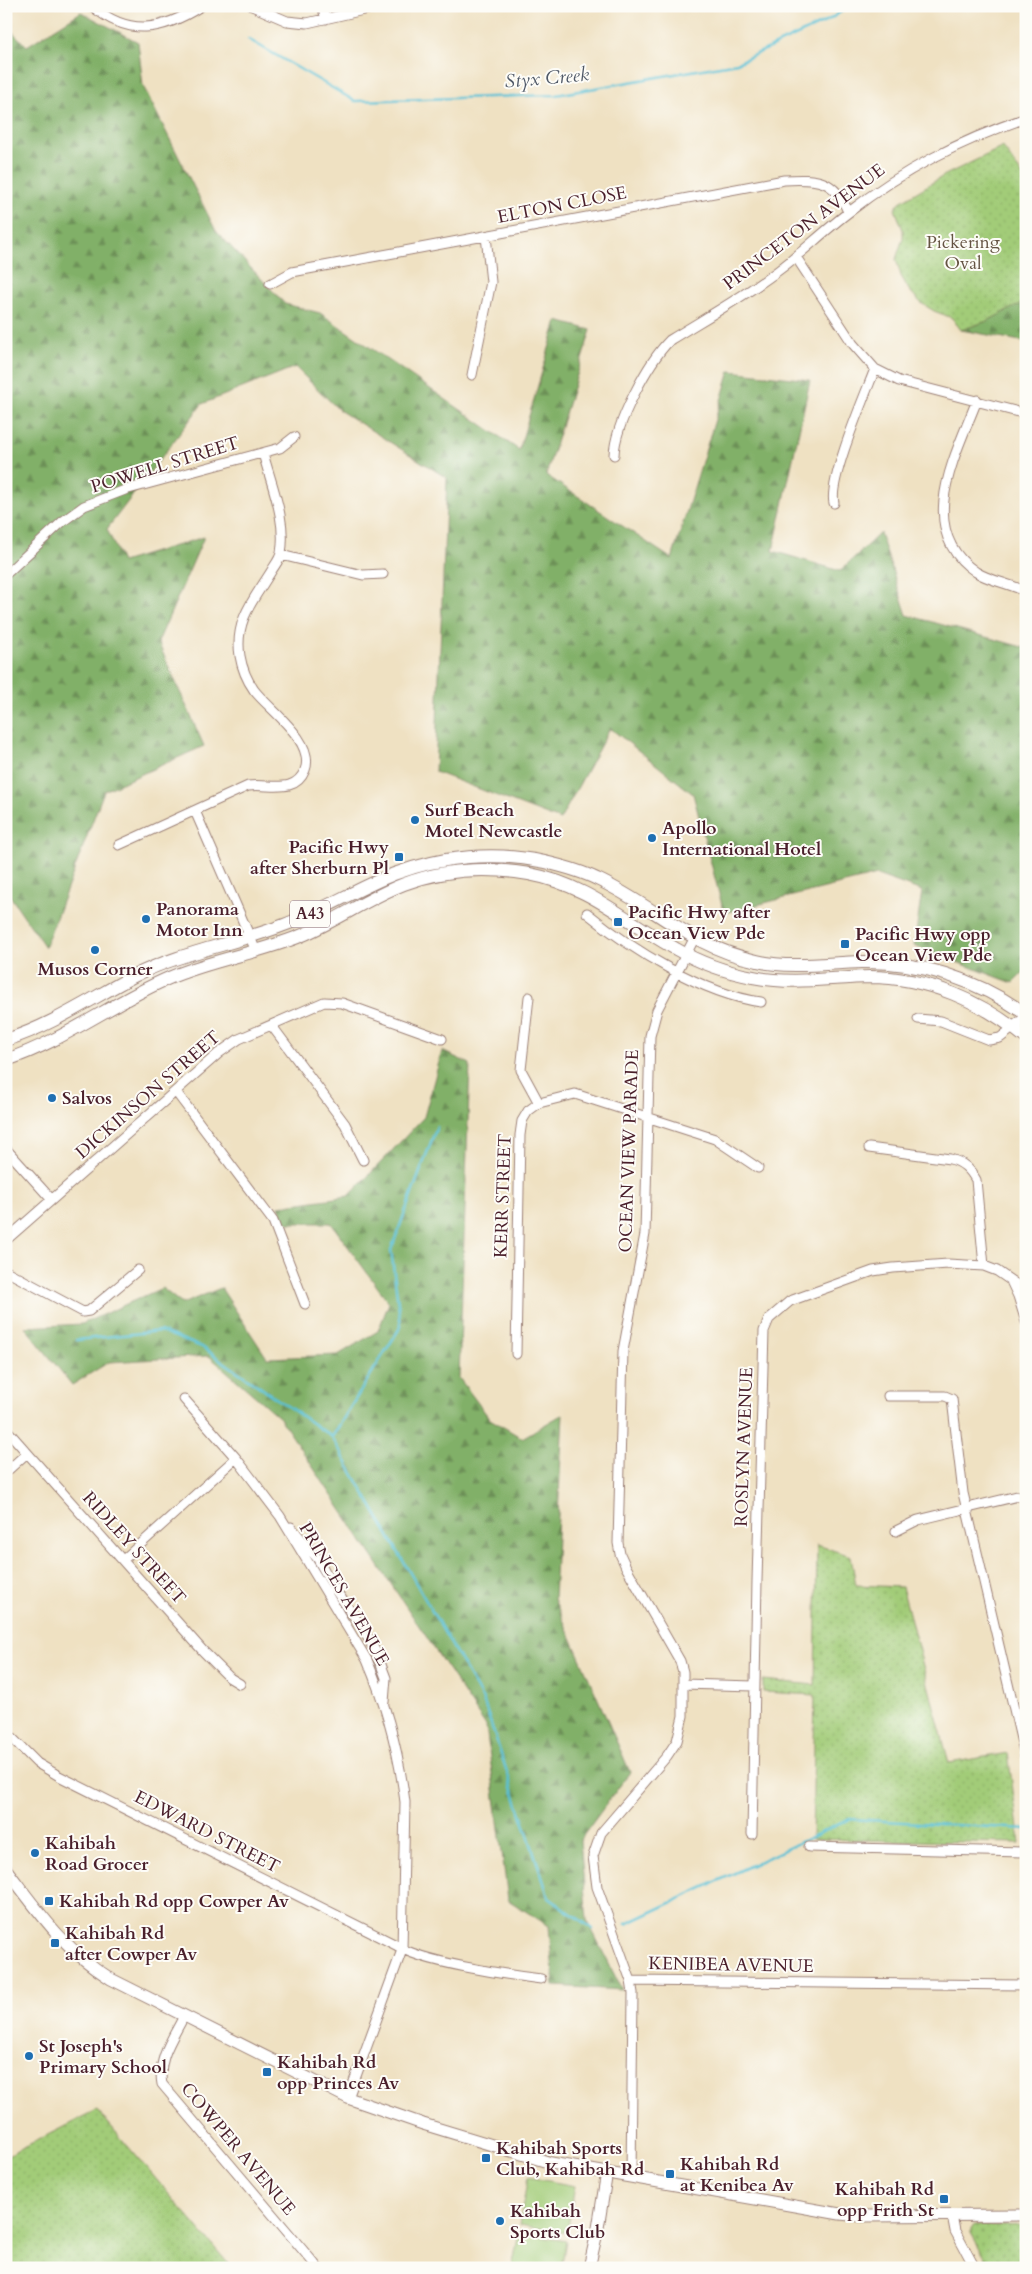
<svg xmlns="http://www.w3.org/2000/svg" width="1032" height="2274" font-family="Cardo,serif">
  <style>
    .forest { fill: url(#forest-firs); stroke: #66684a }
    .park { fill: url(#park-dots); stroke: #767652 }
    .garden { fill: #a2cc78; stroke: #767652 }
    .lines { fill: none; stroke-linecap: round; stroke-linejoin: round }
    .stream { stroke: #59c1d6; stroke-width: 2.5 }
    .minor-casing { stroke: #9c8076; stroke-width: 11 }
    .major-casing { stroke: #9c8076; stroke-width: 13 }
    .highway-casing { stroke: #9c8076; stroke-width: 14 }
    .minor { stroke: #fff; stroke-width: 9 }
    .major { stroke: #fff; stroke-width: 11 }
    .highway { stroke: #fff; stroke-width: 12 }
    .poi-dot { fill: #1f6fb2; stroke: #fdfcf7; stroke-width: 2 }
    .labels { text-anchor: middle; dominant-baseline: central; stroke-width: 4; stroke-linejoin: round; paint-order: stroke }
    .shield { fill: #fdfcf7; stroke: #806168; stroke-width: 1 }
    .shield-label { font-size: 16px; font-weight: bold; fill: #4a1f2b }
    .street-label { font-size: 18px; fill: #4a1f2b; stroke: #fdfcf7 }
    .park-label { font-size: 18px; fill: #645342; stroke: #fdfcf7 }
    .poi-label { font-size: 18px; font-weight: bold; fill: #4a1f2b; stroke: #fdfcf7; text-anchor: start }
    .water-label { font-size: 19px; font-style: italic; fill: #4f5867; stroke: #fdfcf7 }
  </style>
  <defs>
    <pattern id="forest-firs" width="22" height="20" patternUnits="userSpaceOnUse" patternTransform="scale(1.25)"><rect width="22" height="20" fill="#81b068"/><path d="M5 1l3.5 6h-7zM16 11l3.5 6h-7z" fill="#6c8f56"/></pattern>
    <pattern id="park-dots" width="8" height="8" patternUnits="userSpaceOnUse" patternTransform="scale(1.25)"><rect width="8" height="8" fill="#a2cc78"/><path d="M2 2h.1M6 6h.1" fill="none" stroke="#8daf68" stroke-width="1.8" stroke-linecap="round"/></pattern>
  </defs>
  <rect width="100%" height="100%" fill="#fdfcf7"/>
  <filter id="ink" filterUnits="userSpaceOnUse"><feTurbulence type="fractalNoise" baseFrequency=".02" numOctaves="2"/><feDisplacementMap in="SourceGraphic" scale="10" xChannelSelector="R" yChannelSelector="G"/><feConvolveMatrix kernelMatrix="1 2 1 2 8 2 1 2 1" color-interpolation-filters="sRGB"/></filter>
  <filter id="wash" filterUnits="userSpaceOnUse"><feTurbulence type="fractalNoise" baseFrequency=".0096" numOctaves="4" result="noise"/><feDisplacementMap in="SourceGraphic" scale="20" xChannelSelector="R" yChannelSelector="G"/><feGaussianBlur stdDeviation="1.12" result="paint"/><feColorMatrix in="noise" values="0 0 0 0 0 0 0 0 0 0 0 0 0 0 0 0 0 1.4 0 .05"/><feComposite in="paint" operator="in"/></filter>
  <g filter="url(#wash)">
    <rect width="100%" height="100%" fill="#efe1c2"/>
    <path class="forest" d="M 81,12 L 138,42 L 143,86 L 216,231 L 285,304 L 320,313 L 519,450 L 557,321 L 591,330 L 546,475 L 672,559 L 730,371 L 810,380 L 773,551 L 840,571 L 880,533 L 907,615 L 1026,648 L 1026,970 L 1013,983 L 914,946 L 922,891 L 877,875 L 724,913 L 693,794 L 610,728 L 560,820 L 435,772 L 447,478 L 339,410 L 295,367 L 202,404 L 107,529 L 122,562 L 204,537 L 158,642 L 204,746 L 104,791 L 45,947 L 6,890 L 6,26 L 27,46 Z
      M 1026,301 L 1026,342 L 961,330 L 987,321 Z
      M 442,1051 L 470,1064 L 459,1378 L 490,1419 L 522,1438 L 563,1414 L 554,1599 L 630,1772 L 580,1840 L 587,1920 L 622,1990 L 554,1986 L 549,1926 L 508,1900 L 486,1726 L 280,1418 L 209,1356 L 109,1362 L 72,1385 L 25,1327 L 82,1324 L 162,1288 L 182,1304 L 221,1288 L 267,1358 L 338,1355 L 378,1331 L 389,1303 L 331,1223 L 284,1223 L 279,1206 L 349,1196 L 424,1117 Z"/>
    <path class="park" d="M 1003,147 L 1026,181 L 1026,301 L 987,321 L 961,330 L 952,318 L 934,311 L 921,303 L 909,290 L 901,276 L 896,259 L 903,238 L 903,230 L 895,209 L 900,202 L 945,175 Z
      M 817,1545 L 851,1556 L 856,1585 L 902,1587 L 949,1763 L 1008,1753 L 1020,1843 L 812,1839 L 815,1695 L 763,1692 L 763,1680 L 815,1685 Z
      M 97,2110 L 232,2268 L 6,2268 L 6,2156 Z
      M 1026,2224 L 1026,2268 L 991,2268 L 971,2233 L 971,2229 L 975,2226 Z"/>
    <path class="garden" d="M 528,2177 L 575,2186 L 567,2233 L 519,2225 Z
      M 519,2233 L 566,2241 L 561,2268 L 512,2268 Z"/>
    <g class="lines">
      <path class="stream" d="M 248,39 L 355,101 L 556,95 L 737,63 L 827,21 L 850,6
        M 76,1340 L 160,1331 L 202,1347 L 332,1437 L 483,1700 L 549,1898 L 593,1929
        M 332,1437 L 401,1326 L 391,1250 L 437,1126
        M 626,1924 L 850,1819 L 1026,1829"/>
    </g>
  </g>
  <g filter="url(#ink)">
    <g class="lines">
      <defs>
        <path id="minor" d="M 92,6 C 129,37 162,31 201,6
          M 252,6 L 287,21 L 307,23 L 381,6
          M 322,6 L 326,19
          M 796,257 L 853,344 L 875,369 L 899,381 L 1026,414
          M 270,284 L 292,272 L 308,269 L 784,180 C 817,178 835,179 848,212
          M 472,375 L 491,282 L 486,236
          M 977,400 C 957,453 913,530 976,572 C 992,582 1010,583 1026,592
          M 614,455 C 615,424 648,362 670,340 C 707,317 745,296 779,270 C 803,252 825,230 849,212 C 904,169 960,141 1026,118
          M 834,503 C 828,481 865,395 875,369
          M 281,555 L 363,575 L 383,574
          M 6,574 L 62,522 L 84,506 L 125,490 L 280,448 L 294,437
          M 195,811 L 256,951
          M 119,845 L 248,786 C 269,783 295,795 305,770 C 316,741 268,709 254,690 C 247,680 242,668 240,656 C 234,620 255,598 272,570 C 275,565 280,559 281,553 C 287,520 271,484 263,453
          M 587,913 C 632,950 703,994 761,1002
          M 529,997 L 521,1070 L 539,1103
          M 918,1019 L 941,1021 L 989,1040 L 1000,1038 L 1014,1027
          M 272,1026 L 345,1124 L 363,1160
          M 176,1092 L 273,1221 L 305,1304
          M 869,1148 L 950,1159 C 963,1162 970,1169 976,1180 L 984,1266
          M 6,1149 L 52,1200
          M 6,1240 L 219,1053 L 239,1039 L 324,1002 L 342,1003 L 442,1039
          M 6,1271 L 83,1312 L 89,1311 L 138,1270
          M 1011,1281 L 1018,1296 L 1026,1322
          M 516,1354 L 520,1135 L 522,1121 L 528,1111 L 539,1103 L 575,1094 L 715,1139 L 758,1168
          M 888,1396 L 945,1396 L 952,1399 L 963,1493 L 1026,1760
          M 184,1399 L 236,1458 L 280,1516 L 367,1660 C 386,1705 399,1753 405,1802 L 402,1950 L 348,2098
          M 6,1429 L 203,1651 L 230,1678 L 240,1684
          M 6,1472 L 27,1453
          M 291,1527 L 318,1559 L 334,1588 L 363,1629 L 377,1654 L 386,1678 L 384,1702
          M 896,1531 L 918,1520 L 1026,1494
          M 123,1560 L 236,1458
          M 683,1684 L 754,1686
          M 6,1732 L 37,1763 L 59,1776 L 396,1945 C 419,1962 509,1975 541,1979
          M 752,1834 L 757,1581 L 764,1331 L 769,1319 L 790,1301 L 873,1271 L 893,1268 L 948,1264 L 984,1266 L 997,1271 L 1026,1291
          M 809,1847 L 1026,1852
          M 631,1981 L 1026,1985
          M 184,2016 C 173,2038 157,2059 162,2084 L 318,2268
          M 631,2177 L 633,1993 L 631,1981 L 597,1887 L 593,1856 L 601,1833 L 667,1756 L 677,1741 L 683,1716 L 683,1672 L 680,1661 L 626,1567 L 620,1554 L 618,1543 L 623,1351 L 645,1234 L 650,1036 L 657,1010 L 694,939
          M 952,2215 L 955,2231 L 975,2268"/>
        <path id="major" d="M 1014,1027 L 1026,1018
          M 6,1869 C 39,1912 63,1949 111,1979 L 348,2098 L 423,2124 L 551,2163 L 840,2214 L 860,2216 L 1026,2215
          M 589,2268 L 598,2228 L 607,2172"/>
        <path id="highway" d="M 6,1040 C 51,1026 92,998 134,976 C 181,952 235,944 284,925 C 322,911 356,889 394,874 C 442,856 495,851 545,862 C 562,866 581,871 597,879 C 655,906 690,947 757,961 C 793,969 826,963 861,962 C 921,961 977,980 1026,1014
          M 6,1060 C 64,1041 113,1002 169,978 C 213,959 261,953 305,934 C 339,919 370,897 404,884 C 444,869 488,867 529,874 C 589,885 625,921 676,949 C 700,963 726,972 753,977 C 792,985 830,978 869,977 C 927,977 982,1001 1026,1038"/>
      </defs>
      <use href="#minor" class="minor-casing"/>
      <use href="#major" class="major-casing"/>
      <use href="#highway" class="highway-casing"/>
      <use href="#minor" class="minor"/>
      <use href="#major" class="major"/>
      <use href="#highway" class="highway"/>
    </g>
  </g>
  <g class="poi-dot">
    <circle cx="415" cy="820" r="5"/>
    <circle cx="652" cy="838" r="5"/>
    <rect x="394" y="852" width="10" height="10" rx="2.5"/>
    <circle cx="146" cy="919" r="5"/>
    <rect x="613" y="917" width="10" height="10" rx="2.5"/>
    <rect x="840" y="939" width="10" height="10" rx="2.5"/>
    <circle cx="95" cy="950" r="5"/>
    <circle cx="52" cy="1098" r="5"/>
    <circle cx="35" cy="1853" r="5"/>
    <rect x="44" y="1896" width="10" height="10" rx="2.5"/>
    <rect x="50" y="1938" width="10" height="10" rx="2.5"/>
    <circle cx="29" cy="2056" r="5"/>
    <rect x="262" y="2067" width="10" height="10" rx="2.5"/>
    <rect x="481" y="2153" width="10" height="10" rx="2.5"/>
    <rect x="665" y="2169" width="10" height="10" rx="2.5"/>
    <rect x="939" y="2194" width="10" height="10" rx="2.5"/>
    <circle cx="500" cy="2221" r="5"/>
  </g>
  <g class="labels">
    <rect class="shield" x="290" y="900.5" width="40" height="27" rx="4"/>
    <g class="shield-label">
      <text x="310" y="914">A43</text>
    </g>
    <g class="street-label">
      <text transform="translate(562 205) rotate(-11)">ELTON CLOSE</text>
      <text transform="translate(804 227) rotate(-37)">PRINCETON AVENUE</text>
      <text transform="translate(165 465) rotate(-17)">POWELL STREET</text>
      <text transform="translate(148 1095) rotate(-41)">DICKINSON STREET</text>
      <text transform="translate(629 1151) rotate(-88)">OCEAN VIEW PARADE</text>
      <text transform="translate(503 1196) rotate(-88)">KERR STREET</text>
      <text transform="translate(744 1447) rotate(-88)">ROSLYN AVENUE</text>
      <text transform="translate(134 1548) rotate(48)">RIDLEY STREET</text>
      <text transform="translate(344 1594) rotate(60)">PRINCES AVENUE</text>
      <text transform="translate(207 1832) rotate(27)">EDWARD STREET</text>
      <text transform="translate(731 1965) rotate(1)">KENIBEA AVENUE</text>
      <text transform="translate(238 2149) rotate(50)">COWPER AVENUE</text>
    </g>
    <g class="park-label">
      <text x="963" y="242">Pickering<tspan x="963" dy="21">Oval</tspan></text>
    </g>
    <g class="poi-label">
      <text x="425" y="810">Surf Beach<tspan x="425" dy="21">Motel Newcastle</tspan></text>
      <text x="662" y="828">Apollo<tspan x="662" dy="21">International Hotel</tspan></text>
      <text x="389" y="847" text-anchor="end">Pacific Hwy<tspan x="389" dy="21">after Sherburn Pl</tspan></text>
      <text x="156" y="909">Panorama<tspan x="156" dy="21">Motor Inn</tspan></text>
      <text x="628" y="912">Pacific Hwy after<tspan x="628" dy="21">Ocean View Pde</tspan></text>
      <text x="855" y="934">Pacific Hwy opp<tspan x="855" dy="21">Ocean View Pde</tspan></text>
      <text x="95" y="969" text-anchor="middle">Musos Corner</text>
      <text x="62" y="1098">Salvos</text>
      <text x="45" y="1843">Kahibah<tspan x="45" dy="21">Road Grocer</tspan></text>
      <text x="59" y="1901">Kahibah Rd opp Cowper Av</text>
      <text x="65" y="1933">Kahibah Rd<tspan x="65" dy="21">after Cowper Av</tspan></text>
      <text x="39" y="2046">St Joseph's<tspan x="39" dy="21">Primary School</tspan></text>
      <text x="277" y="2062">Kahibah Rd<tspan x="277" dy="21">opp Princes Av</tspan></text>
      <text x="496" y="2148">Kahibah Sports<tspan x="496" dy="21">Club, Kahibah Rd</tspan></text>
      <text x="680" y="2164">Kahibah Rd<tspan x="680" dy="21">at Kenibea Av</tspan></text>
      <text x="934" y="2189" text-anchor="end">Kahibah Rd<tspan x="934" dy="21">opp Frith St</tspan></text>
      <text x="510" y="2211">Kahibah<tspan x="510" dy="21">Sports Club</tspan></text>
    </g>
    <g class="water-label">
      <text transform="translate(547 78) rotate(-5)">Styx Creek</text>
    </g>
  </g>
  <rect width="1032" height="2274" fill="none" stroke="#fdfcf7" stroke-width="25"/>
</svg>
